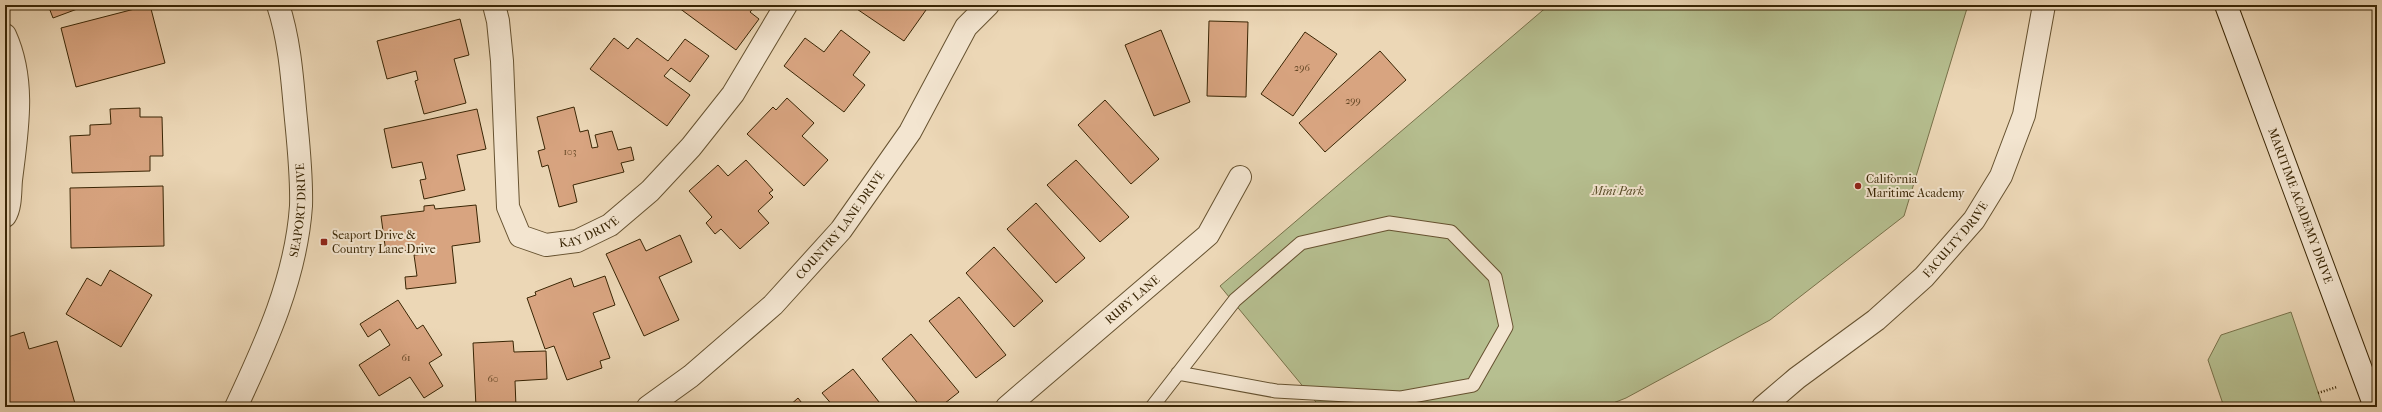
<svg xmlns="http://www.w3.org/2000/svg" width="2382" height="412" font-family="'IM FELL French Canon',serif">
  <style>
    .green { fill: #b6bf90; stroke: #78724a }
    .building { fill: #d8a480; stroke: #392504 }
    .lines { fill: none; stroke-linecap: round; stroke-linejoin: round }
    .lane-casing { stroke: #665230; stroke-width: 15 }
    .street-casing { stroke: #665230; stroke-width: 24 }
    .secondary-casing { stroke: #392504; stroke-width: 24 }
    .path { stroke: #392504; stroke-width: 2.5; stroke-dasharray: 1 2; stroke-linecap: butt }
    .lane { stroke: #f3e5d0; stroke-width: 13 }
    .street { stroke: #f3e5d0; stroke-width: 22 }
    .secondary { stroke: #f3e5d0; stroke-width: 22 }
    .poi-dot { fill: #8f2418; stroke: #f3e5d0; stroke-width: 1.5 }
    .labels { text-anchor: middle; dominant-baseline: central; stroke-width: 4; stroke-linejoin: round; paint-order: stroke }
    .number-label { font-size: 10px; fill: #614523 }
    .poi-label { font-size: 12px; fill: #392504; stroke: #f3e5d0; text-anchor: start }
    .park-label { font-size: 12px; font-style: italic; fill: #584c27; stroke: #f3e5d0 }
    .street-label { font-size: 12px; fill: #392504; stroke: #f3e5d0 }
  </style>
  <rect width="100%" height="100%" fill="#ecd7b6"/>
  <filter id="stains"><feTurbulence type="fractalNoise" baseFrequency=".005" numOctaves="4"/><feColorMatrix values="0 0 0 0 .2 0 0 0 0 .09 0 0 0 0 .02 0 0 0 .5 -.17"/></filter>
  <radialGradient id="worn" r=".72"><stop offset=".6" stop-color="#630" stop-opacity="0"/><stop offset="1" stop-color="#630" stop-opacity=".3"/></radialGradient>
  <path class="green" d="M 1549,5 L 1968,5 L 1904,216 L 1770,320 L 1626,398 L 1603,407 L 1320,407 L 1220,286 Z
    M 2291,312 L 2323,407 L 2224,407 L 2208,360 L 2221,335 Z"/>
  <path class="building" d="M 48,5 L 88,5 L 53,18 Z
    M 150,5 L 165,63 L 76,87 L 61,28 Z
    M 675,5 L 756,5 L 750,12 L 759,19 L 736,50 Z
    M 851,5 L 919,5 L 926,10 L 904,41 Z
    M 460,19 L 469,55 L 454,59 L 466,103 L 424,114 L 415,81 L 418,80 L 416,71 L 387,79 L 377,41 Z
    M 1209,21 L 1248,22 L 1246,97 L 1207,96 Z
    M 841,30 L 870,52 L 853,75 L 865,85 L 844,112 L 784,66 L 805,38 L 824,52 Z
    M 1161,30 L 1190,102 L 1154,116 L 1125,45 Z
    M 1305,32 L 1337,54 L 1293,116 L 1261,94 Z
    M 614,38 L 628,49 L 637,38 L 668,61 L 685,39 L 709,56 L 690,82 L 671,68 L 664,76 L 690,95 L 667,126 L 590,69 Z
    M 1380,51 L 1406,80 L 1325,152 L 1299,123 Z
    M 787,98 L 814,123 L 802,136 L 828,160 L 804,186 L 747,134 L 773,107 L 776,110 Z
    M 1105,100 L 1159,159 L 1131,184 L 1078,125 Z
    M 574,107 L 580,132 L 588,130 L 592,148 L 598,147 L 595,135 L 612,131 L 618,150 L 631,147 L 634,160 L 621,163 L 624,172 L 573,185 L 577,202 L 559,207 L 548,165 L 542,167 L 538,151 L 545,149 L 537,117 Z
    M 140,108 L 140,117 L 162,117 L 163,156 L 150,156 L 150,171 L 72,173 L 70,136 L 90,135 L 90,125 L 111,124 L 110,109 Z
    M 477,109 L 486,149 L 457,155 L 465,190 L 424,199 L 420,180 L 426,179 L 422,162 L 392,168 L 384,129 Z
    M 746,160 L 773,190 L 769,193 L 773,197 L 758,211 L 769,223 L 740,249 L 721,229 L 715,234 L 706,223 L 712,217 L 689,191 L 718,165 L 728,176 Z
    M 1076,160 L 1129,217 L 1100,242 L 1047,185 Z
    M 163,186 L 164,246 L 71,248 L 70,188 Z
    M 1036,203 L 1085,258 L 1056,283 L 1007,229 Z
    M 434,205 L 435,209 L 476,205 L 480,242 L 452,246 L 456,283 L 406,289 L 405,277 L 417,276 L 414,255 L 436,253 L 435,247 L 386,253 L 381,216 L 424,211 L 424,206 Z
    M 680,235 L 692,262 L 659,277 L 679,320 L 644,336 L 606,254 L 640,239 L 646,251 Z
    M 994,247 L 1043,301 L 1014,327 L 966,273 Z
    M 110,270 L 152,295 L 121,347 L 66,314 L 87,278 L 101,286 Z
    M 605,276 L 615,305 L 593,313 L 610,358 L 600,361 L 602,368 L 567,380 L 554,346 L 545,349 L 527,298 L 536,295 L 535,292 L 571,278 L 574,287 Z
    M 959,297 L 1006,355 L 976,378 L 929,321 Z
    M 398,300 L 417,329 L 423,325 L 442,355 L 429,363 L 443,386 L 424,398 L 410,377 L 379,396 L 359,365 L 390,345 L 380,329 L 368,337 L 360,324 Z
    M 24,332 L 29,349 L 57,341 L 76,407 L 11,407 L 5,385 L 5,338 Z
    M 911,334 L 959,392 L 940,407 L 921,407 L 882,359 Z
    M 513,341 L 514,352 L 546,351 L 547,379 L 515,381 L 516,407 L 476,407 L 473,343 Z
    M 853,369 L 883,407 L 834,407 L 822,393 Z
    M 798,398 L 805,407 L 788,407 Z"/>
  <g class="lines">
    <defs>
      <path id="lane" d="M 1152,407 L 1235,300 L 1301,243 L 1389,223 L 1451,232 L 1495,277 L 1506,327 L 1473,385 L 1401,398 L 1276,391 L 1178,373"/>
      <g id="street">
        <path id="s1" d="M 494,5 L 498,21 L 502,61 L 508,207 L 520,236 L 546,245 L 577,241 L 610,225 L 650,191 L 691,147 L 733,94 L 786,5"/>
        <path d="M 5,35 C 26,81 17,131 11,180 C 10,190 11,207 5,216"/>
        <path id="s2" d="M 236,407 C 266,343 296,278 301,206 C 302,174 298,141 295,109 C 292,75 289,38 278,5"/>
        <path id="s3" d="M 648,407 L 691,376 L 773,305 L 841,230 L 910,132 L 966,27 L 988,5"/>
        <path id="s4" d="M 1007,407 L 1208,235 L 1240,177"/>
        <path id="s5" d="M 1763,407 L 1797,378 L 1876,320 L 1924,277 L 1974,220 L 2001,176 L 2024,115 L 2044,5"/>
      </g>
      <g id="secondary">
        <path id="s6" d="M 2226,5 L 2375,407"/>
      </g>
    </defs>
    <use href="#lane" class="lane-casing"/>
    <use href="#street" class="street-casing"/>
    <use href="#secondary" class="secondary-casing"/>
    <path class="path" d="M 2318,393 L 2337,387"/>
    <use href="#lane" class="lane"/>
    <use href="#street" class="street"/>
    <use href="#secondary" class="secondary"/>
  </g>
  <g class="poi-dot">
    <circle cx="1858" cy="186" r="4"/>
    <rect x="320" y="238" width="8" height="8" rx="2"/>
  </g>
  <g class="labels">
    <g class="number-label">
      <text x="1302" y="68">296</text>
      <text x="1353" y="101">299</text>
      <text x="570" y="152">103</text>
      <text x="406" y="358">61</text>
      <text x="493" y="379">60</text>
    </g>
    <g class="poi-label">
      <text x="1866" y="179">California<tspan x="1866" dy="14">Maritime Academy</tspan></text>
      <text x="332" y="235">Seaport Drive &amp;<tspan x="332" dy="14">Country Lane Drive</tspan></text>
    </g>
    <g class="park-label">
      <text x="1618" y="191">Mini Park</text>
    </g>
    <g class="street-label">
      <text stroke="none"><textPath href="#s6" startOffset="214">MARITIME ACADEMY DRIVE</textPath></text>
      <text stroke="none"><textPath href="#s2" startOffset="208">SEAPORT DRIVE</textPath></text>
      <text stroke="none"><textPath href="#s3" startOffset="266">COUNTRY LANE DRIVE</textPath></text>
      <text stroke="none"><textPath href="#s1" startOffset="307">KAY DRIVE</textPath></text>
      <text stroke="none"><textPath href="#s5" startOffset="256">FACULTY DRIVE</textPath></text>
      <text stroke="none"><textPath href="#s4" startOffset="165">RUBY LANE</textPath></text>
    </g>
  </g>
  <rect width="2382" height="412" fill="none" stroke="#ecd7b6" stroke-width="20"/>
  <rect x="6" y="6" width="2370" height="400" fill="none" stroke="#392504" stroke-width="2"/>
  <rect x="10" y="10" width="2362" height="392" fill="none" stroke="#392504"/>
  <rect width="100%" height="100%" filter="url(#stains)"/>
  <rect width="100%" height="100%" fill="url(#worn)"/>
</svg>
